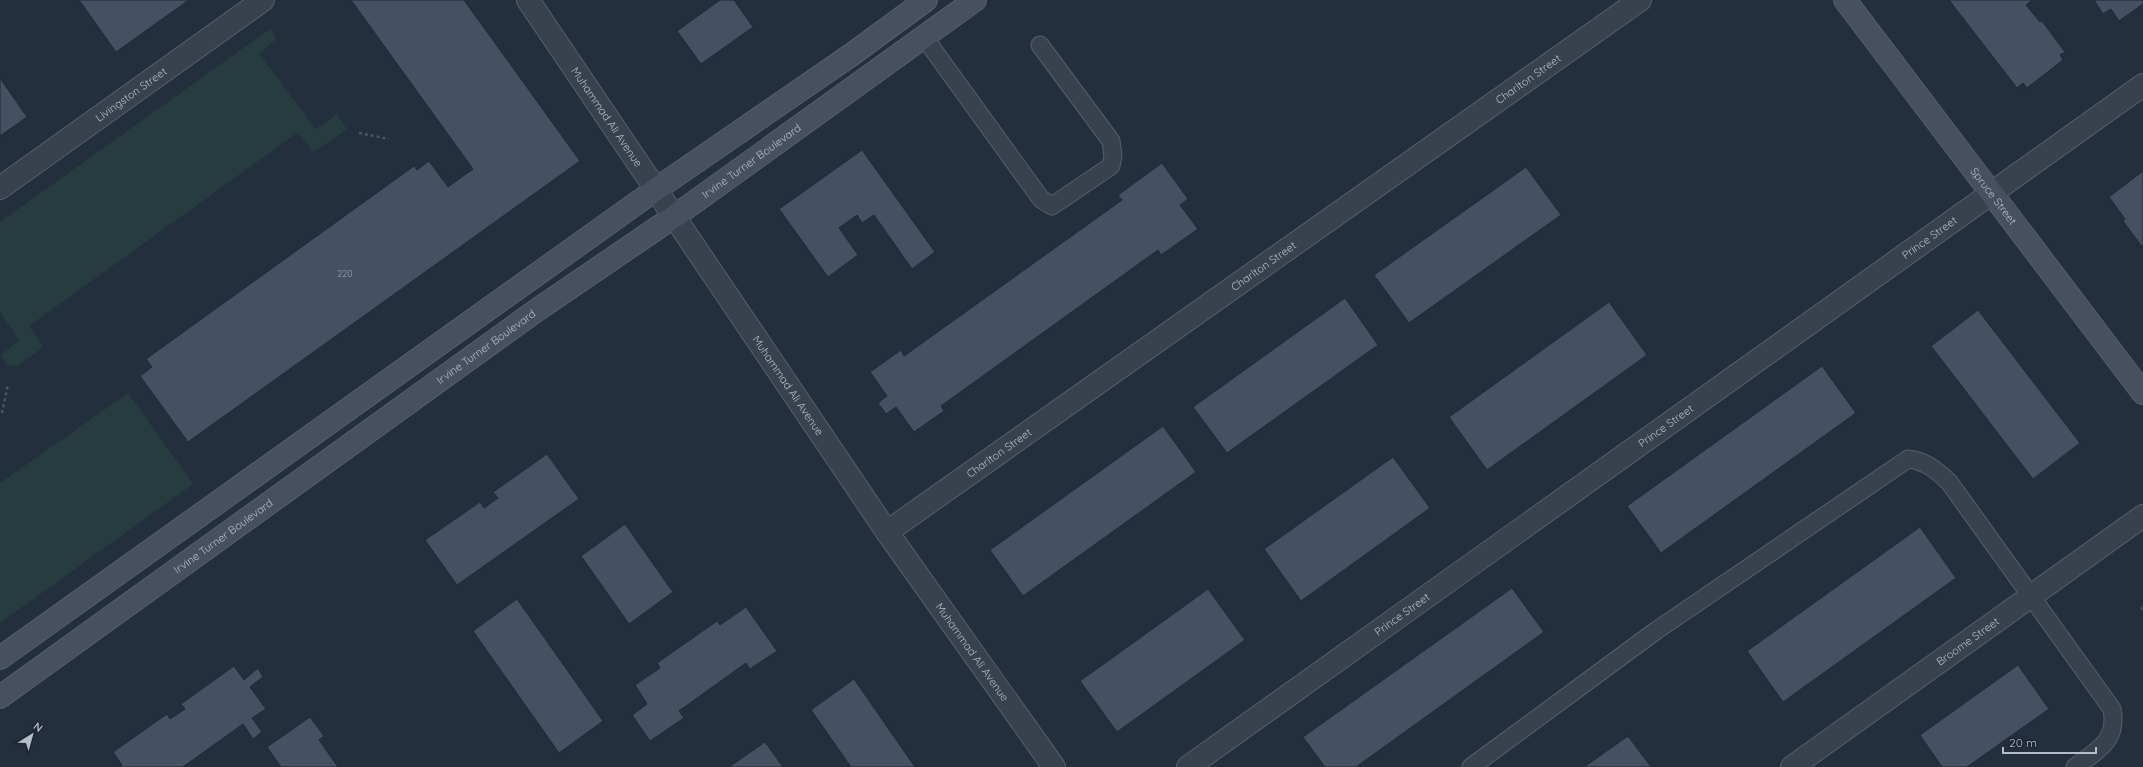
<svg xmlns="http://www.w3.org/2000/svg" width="2143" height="767" font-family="Quicksand,sans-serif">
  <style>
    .green { fill: #263c3f }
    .building { fill: #455162; stroke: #1f2835 }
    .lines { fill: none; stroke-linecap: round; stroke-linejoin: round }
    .service-casing { stroke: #565f6c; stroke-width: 19 }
    .minor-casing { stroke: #565f6c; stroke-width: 24 }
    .secondary-casing { stroke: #565f6c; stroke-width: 24 }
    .path { stroke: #44595c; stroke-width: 2.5; stroke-dasharray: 3 3; stroke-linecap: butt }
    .service { stroke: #38414e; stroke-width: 17 }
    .minor { stroke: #38414e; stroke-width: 22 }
    .secondary { stroke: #465061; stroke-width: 22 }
    .labels { text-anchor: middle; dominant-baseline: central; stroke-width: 3.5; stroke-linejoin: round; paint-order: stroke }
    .number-label { font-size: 9px; fill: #98a1af }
    .street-label { font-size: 11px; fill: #b4bcc9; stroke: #1d2633 }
  </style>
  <rect width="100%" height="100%" fill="#242f3e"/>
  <path class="green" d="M 270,29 L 276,37 L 275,40 L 259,54 L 313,126 L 315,129 L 318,128 L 337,114 L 347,129 L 314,152 L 297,133 L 29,326 L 42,344 L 41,349 L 17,366 L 6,364 L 1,355 L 19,340 L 0,312 L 0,222 Z
    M 128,393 L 193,484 L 0,623 L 0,483 Z"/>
  <path class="building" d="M 79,0 L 189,0 L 116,52 Z
    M 351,0 L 464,0 L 580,161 L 188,442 L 140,376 L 152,367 L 146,359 L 414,166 L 417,170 L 429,161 L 448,187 L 473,169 Z
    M 720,0 L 734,0 L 753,27 L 701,64 L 677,31 Z
    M 1949,0 L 2032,0 L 2026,5 L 2040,22 L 2042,21 L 2065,52 L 2060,55 L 2063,60 L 2027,88 L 2023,83 L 2017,88 Z
    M 2094,0 L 2143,0 L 2143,4 L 2119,21 L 2111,9 L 2103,14 Z
    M 0,78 L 27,117 L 0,136 Z
    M 862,150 L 935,252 L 912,269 L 874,215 L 862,223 L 857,215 L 839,228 L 858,255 L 828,277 L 779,209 Z
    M 1162,163 L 1188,199 L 1180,205 L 1198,229 L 1161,255 L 1158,250 L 941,406 L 944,411 L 914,432 L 896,407 L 886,414 L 878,403 L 887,396 L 870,372 L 901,350 L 904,356 L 1122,200 L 1118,195 Z
    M 1526,167 L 1561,215 L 1409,323 L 1374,275 Z
    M 2143,171 L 2143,248 L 2123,221 L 2125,219 L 2109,197 Z
    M 1345,298 L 1378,345 L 1227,453 L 1193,407 Z
    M 1609,302 L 1647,355 L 1487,470 L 1449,417 Z
    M 1978,310 L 2080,443 L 2033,479 L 1931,346 Z
    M 1822,366 L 1856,413 L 1661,553 L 1627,506 Z
    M 1163,426 L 1196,472 L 1023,596 L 990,550 Z
    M 547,454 L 579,499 L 457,585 L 425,540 L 480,502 L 484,508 L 498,498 L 493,492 Z
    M 1393,457 L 1430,508 L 1301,601 L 1264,549 Z
    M 625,524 L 673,592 L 629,624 L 581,556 Z
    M 1920,527 L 1956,578 L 1783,702 L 1747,651 Z
    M 1512,588 L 1544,632 L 1356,767 L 1325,767 L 1303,737 Z
    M 1208,589 L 1245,640 L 1117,732 L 1080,681 Z
    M 517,599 L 603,721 L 559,753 L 473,631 Z
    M 2143,605 L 2143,613 L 2139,608 Z
    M 746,607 L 777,651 L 750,669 L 746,663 L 679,711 L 684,718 L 650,741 L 632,715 L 647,704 L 635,685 L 660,668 L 657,663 L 717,621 L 720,625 Z
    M 2018,665 L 2049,709 L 1967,767 L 1942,767 L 1920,735 Z
    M 234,666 L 244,680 L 258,668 L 263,677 L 250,687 L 266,709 L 252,718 L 262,732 L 253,739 L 243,724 L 183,767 L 119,767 L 122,765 L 113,752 L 167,714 L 170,719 L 185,709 L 181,704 Z
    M 854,679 L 915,767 L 851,767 L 811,710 Z
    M 310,717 L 324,736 L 319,740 L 338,767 L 281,767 L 267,747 Z
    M 1628,736 L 1651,767 L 1584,767 Z
    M 765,742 L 783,767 L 729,767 Z"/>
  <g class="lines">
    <defs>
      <path id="service" d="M 924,37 L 1041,199 L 1052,206 L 1111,166 L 1113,156 L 1111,141 L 1040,45
        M 1471,767 L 1657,630 L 1908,459 C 1926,461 1936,470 1949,482 L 2112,709 C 2118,741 2098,750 2075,767"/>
      <g id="minor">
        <path id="s1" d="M 528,0 L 887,532 L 1054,767"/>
        <path id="s2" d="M 0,188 L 263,0"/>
        <path id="s3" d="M 887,532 L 1640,0"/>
        <path id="s4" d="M 1188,767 L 2143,85"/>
        <path id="s5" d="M 1792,767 L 2143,516"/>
      </g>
      <g id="secondary">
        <path id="s6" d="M 1845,0 L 2143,393"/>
        <path d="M 0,658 L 655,190 L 851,55 L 926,0"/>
        <path id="s7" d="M 0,697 L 537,310 L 675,216 L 975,0"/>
      </g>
    </defs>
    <use href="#service" class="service-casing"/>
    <use href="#minor" class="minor-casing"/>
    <use href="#secondary" class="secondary-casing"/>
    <path class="path" d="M 359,133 L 389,139
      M 2,413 L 8,384"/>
    <use href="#service" class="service"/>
    <use href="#minor" class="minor"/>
    <use href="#secondary" class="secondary"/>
  </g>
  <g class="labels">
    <g class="number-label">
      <text x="345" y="273">220</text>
    </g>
    <g class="street-label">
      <text stroke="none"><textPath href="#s3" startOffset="785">Charlton Street</textPath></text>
      <text stroke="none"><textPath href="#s2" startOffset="161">Livingston Street</textPath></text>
      <text stroke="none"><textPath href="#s1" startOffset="141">Muhammad Ali Avenue</textPath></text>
      <text stroke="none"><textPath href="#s7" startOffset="923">Irvine Turner Boulevard</textPath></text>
      <text stroke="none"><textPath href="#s6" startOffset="246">Spruce Street</textPath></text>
      <text stroke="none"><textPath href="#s4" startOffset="911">Prince Street</textPath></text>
      <text stroke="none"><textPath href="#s3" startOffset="461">Charlton Street</textPath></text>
      <text stroke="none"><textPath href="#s7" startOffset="599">Irvine Turner Boulevard</textPath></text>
      <text stroke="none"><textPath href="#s1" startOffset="465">Muhammad Ali Avenue</textPath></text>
      <text stroke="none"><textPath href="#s4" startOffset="587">Prince Street</textPath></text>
      <text stroke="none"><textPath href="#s3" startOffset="137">Charlton Street</textPath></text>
      <text stroke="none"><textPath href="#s7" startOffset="275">Irvine Turner Boulevard</textPath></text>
      <text stroke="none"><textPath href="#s4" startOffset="263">Prince Street</textPath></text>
      <text stroke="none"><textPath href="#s5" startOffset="216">Broome Street</textPath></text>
      <text stroke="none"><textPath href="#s1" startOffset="789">Muhammad Ali Avenue</textPath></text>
    </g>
  </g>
  <g transform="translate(32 735) rotate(37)" stroke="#1d2633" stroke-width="3" paint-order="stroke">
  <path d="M0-3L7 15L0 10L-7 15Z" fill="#b4bcc9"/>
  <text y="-6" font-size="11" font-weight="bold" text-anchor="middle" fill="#b4bcc9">N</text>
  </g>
  <path d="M2003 747v6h93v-6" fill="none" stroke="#b4bcc9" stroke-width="2"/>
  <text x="2009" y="747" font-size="12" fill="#b4bcc9" stroke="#1d2633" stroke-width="3" paint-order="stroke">20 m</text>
</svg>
